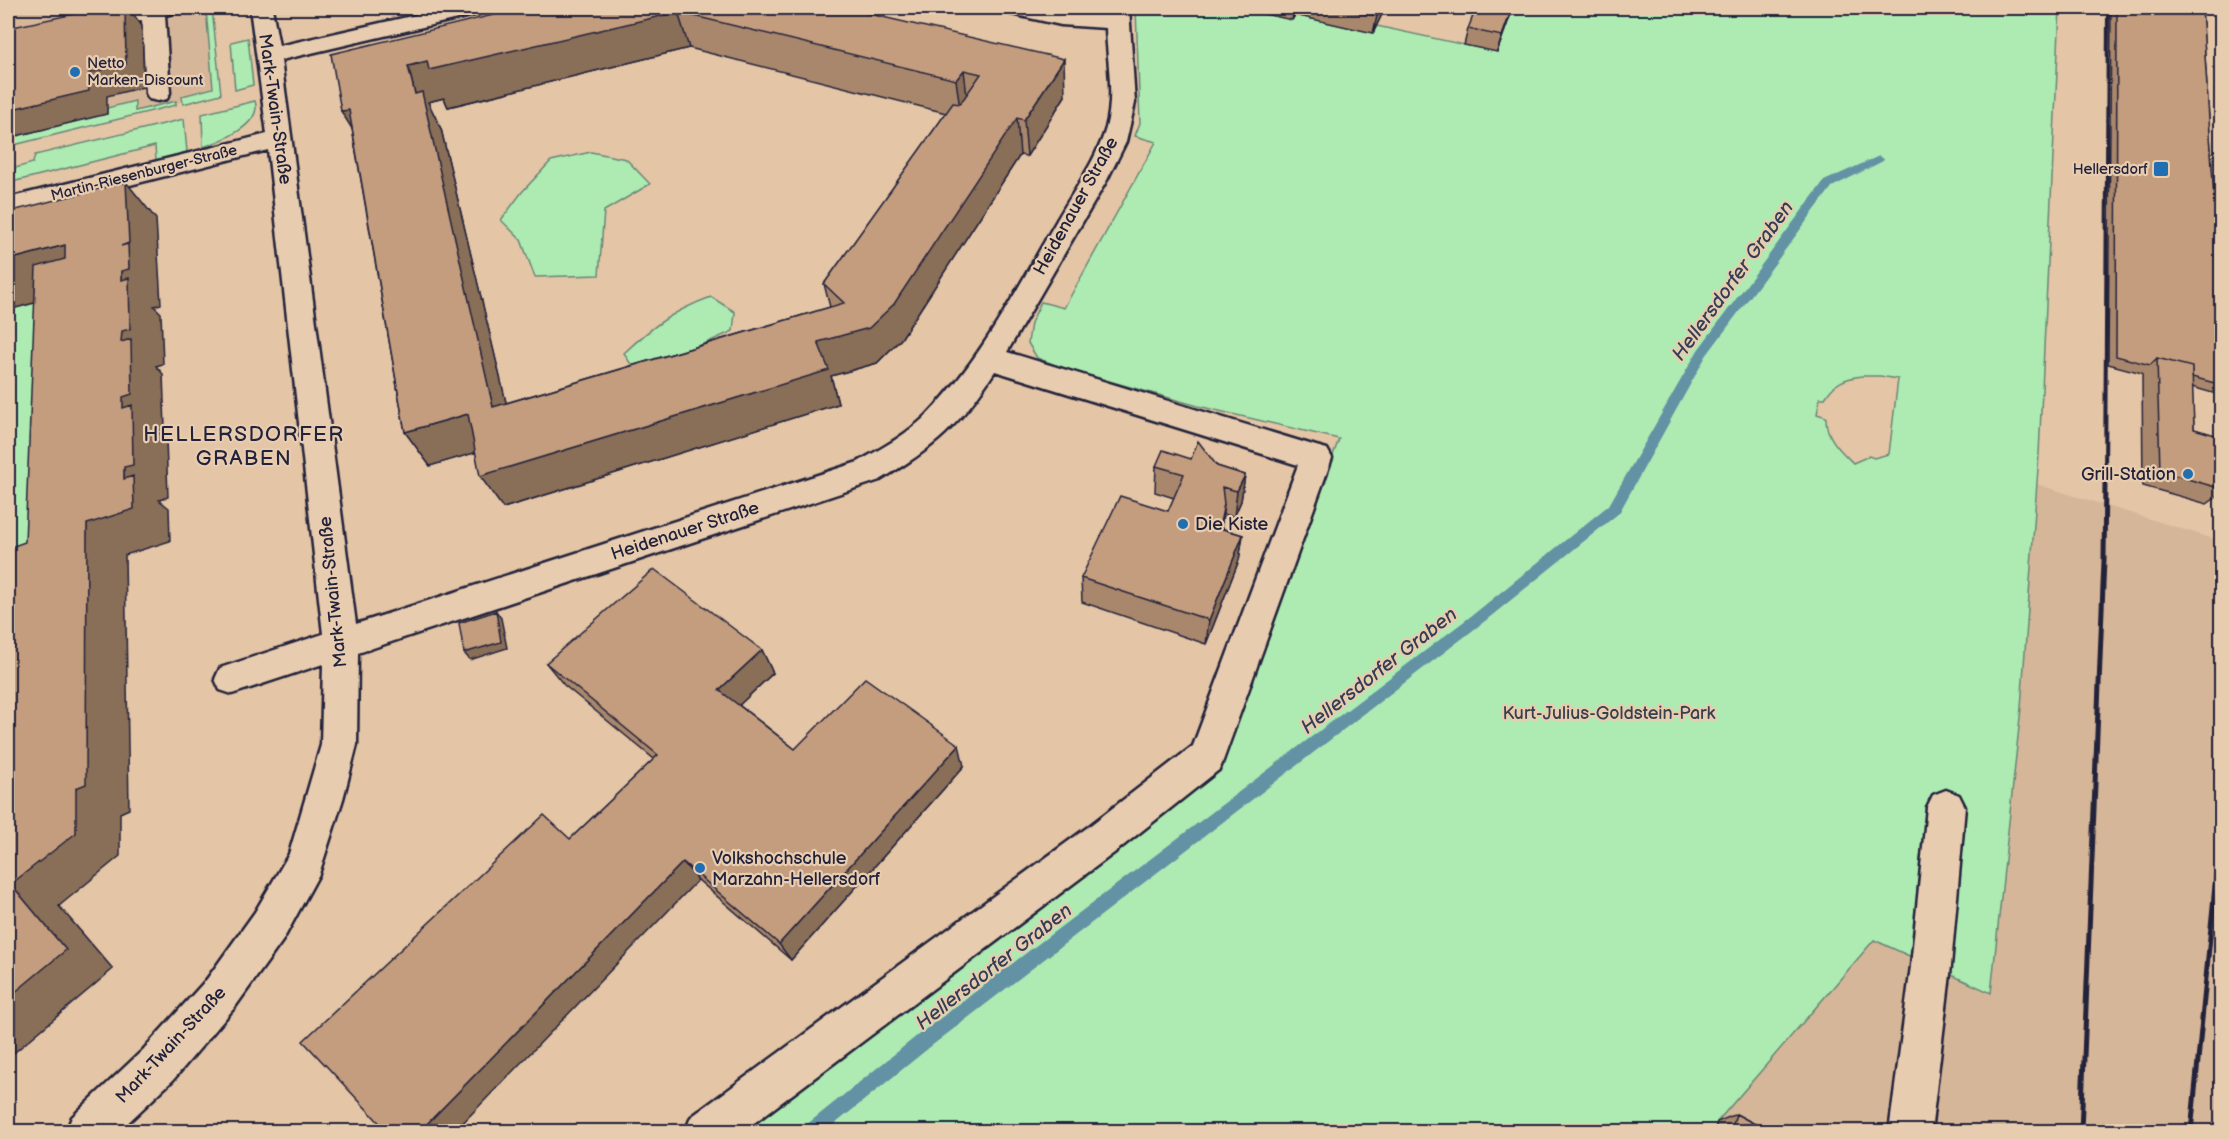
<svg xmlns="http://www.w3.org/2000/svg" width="2229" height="1139" font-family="'Balsamiq Sans',sans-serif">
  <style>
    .built { fill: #d6b698 }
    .green { fill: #adebb2; stroke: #688676; stroke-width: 1.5; fill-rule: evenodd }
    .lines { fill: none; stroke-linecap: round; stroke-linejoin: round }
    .stream { fill: #6392a5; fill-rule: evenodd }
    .minor-casing { stroke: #22223b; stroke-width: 5 }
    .minor { fill: #e8ccaf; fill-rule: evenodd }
    .rail-far1 { stroke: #22223b; stroke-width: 4 }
    .rail { stroke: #22223b; stroke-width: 5 }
    .wall { fill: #a9876c; stroke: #22223b; stroke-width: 1.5; fill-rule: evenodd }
    .shaded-wall { fill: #896e58; stroke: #22223b; stroke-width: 1.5 }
    .building { fill: #c49d7e; stroke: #22223b; stroke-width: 1.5; fill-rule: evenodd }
    .poi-dot { fill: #1f6fb2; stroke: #e8ccaf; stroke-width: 2 }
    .labels { text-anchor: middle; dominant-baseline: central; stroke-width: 4.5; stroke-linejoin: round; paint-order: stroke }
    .far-poi-label { font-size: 15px; fill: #22223b; stroke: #e8ccaf; text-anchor: start }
    .far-street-label { font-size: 15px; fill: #22223b; stroke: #e8ccaf }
    .street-label { font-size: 18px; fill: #22223b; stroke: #e8ccaf }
    .poi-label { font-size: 18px; fill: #22223b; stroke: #e8ccaf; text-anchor: start }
    .park-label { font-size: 18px; fill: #37404d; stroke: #e8ccaf }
    .water-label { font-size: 20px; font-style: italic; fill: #323e55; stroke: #e8ccaf }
    .quarter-label { font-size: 21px; letter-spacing: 1.5px; fill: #22223b; stroke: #e8ccaf }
  </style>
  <rect width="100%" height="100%" fill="#e4c5a6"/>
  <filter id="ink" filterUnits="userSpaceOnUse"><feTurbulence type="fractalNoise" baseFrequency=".0167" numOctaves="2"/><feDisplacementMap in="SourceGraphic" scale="12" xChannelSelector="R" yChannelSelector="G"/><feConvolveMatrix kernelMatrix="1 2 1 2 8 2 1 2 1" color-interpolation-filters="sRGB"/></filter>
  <g filter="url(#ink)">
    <path class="built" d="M 8,8 L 206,8 L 213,94 L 8,143 Z
      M 2036,484 L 2221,541 L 2221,1131 L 1714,1132 L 1717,1122 L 1874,939 L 1991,992 L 2021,708 Z"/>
    <path class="green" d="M 1136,8 L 1258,8 L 1256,12 L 1292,20 L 1295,15 L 1373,33 L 1377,26 L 1497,52 L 1513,8 L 2060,8 L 2039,454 L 2021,708 L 1991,993 L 1874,940 L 1717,1122 L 1714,1131 L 731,1132 L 1219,763 L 1339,439 L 1198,406 L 1066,369 L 1037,358 L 1028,343 L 1031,323 L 1041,302 L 1064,308 L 1156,142 L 1135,136 L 1140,123 ZM 1862,376 L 1880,376 L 1898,379 L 1889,454 L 1874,458 L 1869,456 L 1853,463 C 1840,450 1825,437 1826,417 L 1817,414 L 1820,398 L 1825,398 C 1834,383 1845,378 1862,376 Z
      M 212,9 L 221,94 L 183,104 L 182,96 L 213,88 L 206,10 Z
      M 248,38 L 253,85 L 235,90 L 231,42 Z
      M 135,101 L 135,111 L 176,101 L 176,105 L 10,146 L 8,149 L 8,138 L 107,114 L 107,108 Z
      M 255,101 C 263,125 219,142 203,147 L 202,114 Z
      M 184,119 L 187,152 L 156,160 L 155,146 L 8,183 L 8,170 L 33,163 L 35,155 Z
      M 591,152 L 626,159 L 650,184 L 604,211 L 599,275 L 535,277 L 521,240 L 501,220 L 522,192 L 551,161 Z
      M 711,297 L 735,312 L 733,331 L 645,370 L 630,363 L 624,353 C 654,325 673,311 711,297 Z
      M 38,302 L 8,886 L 8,310 Z"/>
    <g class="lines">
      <path class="stream" d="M 1879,156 L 1884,159 L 1883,161 L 1832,187 L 1706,356 L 1619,513 L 1485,621 L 930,1047 L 825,1132 L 802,1132 L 805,1126 L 918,1035 L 1475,613 L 1609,505 L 1698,350 L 1824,181 Z"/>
      <defs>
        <path id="minor" d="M 136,8 L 177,8 L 173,13 L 165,15 L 170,93 L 167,99 L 158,101 L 149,99 L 146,93 L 142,20 L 8,50 L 8,36 Z
          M 250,8 L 272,8 L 279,46 L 447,8 L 487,8 L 483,13 L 281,60 L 356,624 L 858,462 C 882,448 906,435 926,416 C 981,361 1018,287 1057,220 C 1074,190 1096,161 1106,128 C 1115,95 1107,61 1106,28 L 1061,25 L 1007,13 L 1003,8 L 1045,8 L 1106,14 L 1107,8 L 1129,8 L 1135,103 L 1126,142 L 1107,180 L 1007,352 L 1316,446 L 1327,449 L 1332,458 L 1220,769 L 1114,853 L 742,1132 L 685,1132 L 691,1117 L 1088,827 L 1193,746 L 1298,465 L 995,371 C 960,425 935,447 880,480 L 358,653 L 357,745 L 343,799 L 319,874 L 283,940 L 235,1007 L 173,1080 L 118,1132 L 66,1132 L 72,1117 L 143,1050 L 207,979 L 255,912 L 289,854 L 321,745 L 323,664 L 232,694 L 220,690 L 215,679 L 220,668 L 323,634 L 268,150 L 8,216 L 8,198 L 267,134 Z
          M 1946,790 L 1959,795 L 1965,807 L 1951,966 L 1931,1132 L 1889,1132 L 1911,966 L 1927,807 L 1933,795 Z"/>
      </defs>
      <use href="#minor" class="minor-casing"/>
      <use href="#minor" class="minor"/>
      <path class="rail-far1" d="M 2219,373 L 2222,424
        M 2105,484 L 2108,8"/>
      <path class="rail" d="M 2081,1132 L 2104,560 L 2105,482
        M 2191,1132 L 2218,855 L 2222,789"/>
    </g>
    <path class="wall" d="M 522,8 L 844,8 L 1065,96 L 1027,156 L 1020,155 L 901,339 L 877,363 L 831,376 L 838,404 L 503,508 L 476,452 L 430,466 L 405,432 L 352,129 ZM 689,48 L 946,113 L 824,284 L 830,307 L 506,403 L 441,129 L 428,102 L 444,98 L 448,107 Z
      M 1256,8 L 1385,8 L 1373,33 L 1295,15 L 1292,20 L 1255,12 Z
      M 1513,8 L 1497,52 L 1464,45 L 1468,29 Z
      M 2111,8 L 2202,8 L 2222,325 L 2222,389 L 2216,394 L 2192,387 L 2194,429 L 2222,437 L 2222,493 L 2207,504 L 2143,486 L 2142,373 L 2108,364 Z
      M 1156,466 L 1217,466 L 1245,475 L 1241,501 L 1234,517 L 1223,514 L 1221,528 L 1243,535 L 1239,560 L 1206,644 L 1082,602 L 1081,578 L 1168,511 L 1174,498 L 1155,492 Z
      M 762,650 L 773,673 L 739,705 L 795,749 L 964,766 L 791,960 L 698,880 L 570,839 L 654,759 L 564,685 L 546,663 Z
      M 1736,1114 L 1768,1131 L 1714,1131 L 1717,1122 Z"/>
    <path class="shaded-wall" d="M 125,8 L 129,8 L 142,26 L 144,87 L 107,96 L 107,114 L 8,138 L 8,110 L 89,73 Z
      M 1294,8 L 1296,8 L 1295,15 L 1292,20 Z
      M 1380,8 L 1385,8 L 1373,33 L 1377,16 Z
      M 1512,8 L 1513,8 L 1497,52 L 1502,36 Z
      M 678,12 L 689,48 L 448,107 L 444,98 L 428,102 L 441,129 L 515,440 L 493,407 L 408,66 Z
      M 1064,59 L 1065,96 L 1027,156 L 1024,120 Z
      M 964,70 L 968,107 L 961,116 L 956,80 Z
      M 349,110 L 364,148 L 341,111 Z
      M 1017,118 L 1020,155 L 901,339 L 877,363 L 831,376 L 838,404 L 503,508 L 480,476 L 818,342 Z
      M 126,182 L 156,219 L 161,304 L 154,306 L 161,313 L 163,364 L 156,366 L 163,374 L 165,428 L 157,431 L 166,439 L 168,497 L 159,500 L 169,508 L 170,541 L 125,555 L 129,809 L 120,813 L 120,856 L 59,906 L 113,969 L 8,1058 L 8,998 L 11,884 L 76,788 L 87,524 L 124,479 L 121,342 L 121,246 Z
      M 65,245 L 98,281 L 38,302 L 8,310 L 8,260 Z
      M 468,414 L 491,448 L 430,466 L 405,432 Z
      M 1245,475 L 1241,501 L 1234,517 L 1237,491 Z
      M 1224,504 L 1221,529 L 1219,528 Z
      M 1243,535 L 1239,560 L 1206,644 L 1209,620 Z
      M 496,611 L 501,618 L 507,648 L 470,660 L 464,653 Z
      M 762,650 L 773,673 L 732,712 L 719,690 Z
      M 959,745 L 964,766 L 791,960 L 779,944 Z
      M 683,862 L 698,880 L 455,1131 L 420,1131 Z"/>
    <path class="building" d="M 102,8 L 125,8 L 126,64 L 89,73 L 89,91 L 8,110 L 8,28 Z
      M 522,8 L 844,8 L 1064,59 L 1024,120 L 1017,118 L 894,304 L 869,328 L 818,342 L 829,370 L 480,476 L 468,414 L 405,432 L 349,110 L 341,111 L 331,54 ZM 678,12 L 956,80 L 964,70 L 981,74 L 960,104 L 953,103 L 824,284 L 844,303 L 493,407 L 422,92 L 415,94 L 408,66 L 427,61 L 429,70 Z
      M 1337,8 L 1380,8 L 1377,16 Z
      M 1476,8 L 1512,8 L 1502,36 L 1468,29 Z
      M 2117,8 L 2202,8 L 2222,325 L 2222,385 L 2192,377 L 2192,367 L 2157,358 L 2150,365 L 2116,356 Z
      M 126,182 L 129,243 L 121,246 L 128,244 L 129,269 L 121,271 L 121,280 L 129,278 L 130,329 L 122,331 L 121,342 L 131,339 L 132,394 L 123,397 L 123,408 L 132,405 L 133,465 L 124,467 L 124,479 L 133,476 L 134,509 L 87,524 L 86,784 L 76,788 L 76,833 L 11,884 L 66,950 L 8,998 L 8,548 L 25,542 L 36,267 L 65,259 L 65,245 L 8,260 L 8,212 Z
      M 2157,358 L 2192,367 L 2194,429 L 2222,437 L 2222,489 L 2160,471 Z
      M 1198,441 L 1217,466 L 1245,475 L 1237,491 L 1222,487 L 1224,504 L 1219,528 L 1243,535 L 1209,620 L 1081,578 L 1120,496 L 1168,511 L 1184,474 L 1156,466 L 1163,450 L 1191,459 Z
      M 654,569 L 762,650 L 719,690 L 795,749 L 865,678 L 959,745 L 779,944 L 683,862 L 420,1131 L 387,1131 L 303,1041 L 544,815 L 570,839 L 658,755 L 546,663 Z
      M 496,611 L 501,642 L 464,653 L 459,623 Z
      M 1736,1114 L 1768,1131 L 1731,1131 Z"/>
  </g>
  <g class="poi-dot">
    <circle cx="75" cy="72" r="6"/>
    <rect x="2153" y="161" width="16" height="16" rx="3"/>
    <circle cx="2188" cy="474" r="6"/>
    <circle cx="1183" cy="524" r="6"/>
    <circle cx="700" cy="868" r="6"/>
  </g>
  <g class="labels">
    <g class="far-poi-label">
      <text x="87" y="63">Netto<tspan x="87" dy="17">Marken-Discount</tspan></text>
      <text x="2148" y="169" text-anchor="end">Hellersdorf</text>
    </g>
    <g class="far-street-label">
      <text transform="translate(144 173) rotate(-14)">Martin-Riesenburger-Straße</text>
    </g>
    <g class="street-label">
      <text transform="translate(275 109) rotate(82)">Mark-Twain-Straße</text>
      <text transform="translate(1076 206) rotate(-61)">Heidenauer Straße</text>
      <text transform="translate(685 531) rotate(-18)">Heidenauer Straße</text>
      <text transform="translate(333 592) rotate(-96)">Mark-Twain-Straße</text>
      <text transform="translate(171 1045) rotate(-47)">Mark-Twain-Straße</text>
    </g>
    <g class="poi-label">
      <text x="2176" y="474" text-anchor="end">Grill-Station</text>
      <text x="1195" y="524">Die Kiste</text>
      <text x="712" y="858">Volkshochschule<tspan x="712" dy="21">Marzahn-Hellersdorf</tspan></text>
    </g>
    <g class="park-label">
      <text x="1609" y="713">Kurt-Julius-Goldstein-Park</text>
    </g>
    <g class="water-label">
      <text transform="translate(1733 281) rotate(-54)">Hellersdorfer Graben</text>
      <text transform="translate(1379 671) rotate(-38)">Hellersdorfer Graben</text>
      <text transform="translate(994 967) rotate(-38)">Hellersdorfer Graben</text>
    </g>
    <g class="quarter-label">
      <text x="244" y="434">HELLERSDORFER<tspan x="244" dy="24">GRABEN</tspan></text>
    </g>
  </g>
  <rect width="2229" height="1139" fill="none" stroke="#e8ccaf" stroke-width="30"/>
  <rect x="15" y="15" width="2199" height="1109" fill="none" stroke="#22223b" stroke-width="2" filter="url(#ink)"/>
</svg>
